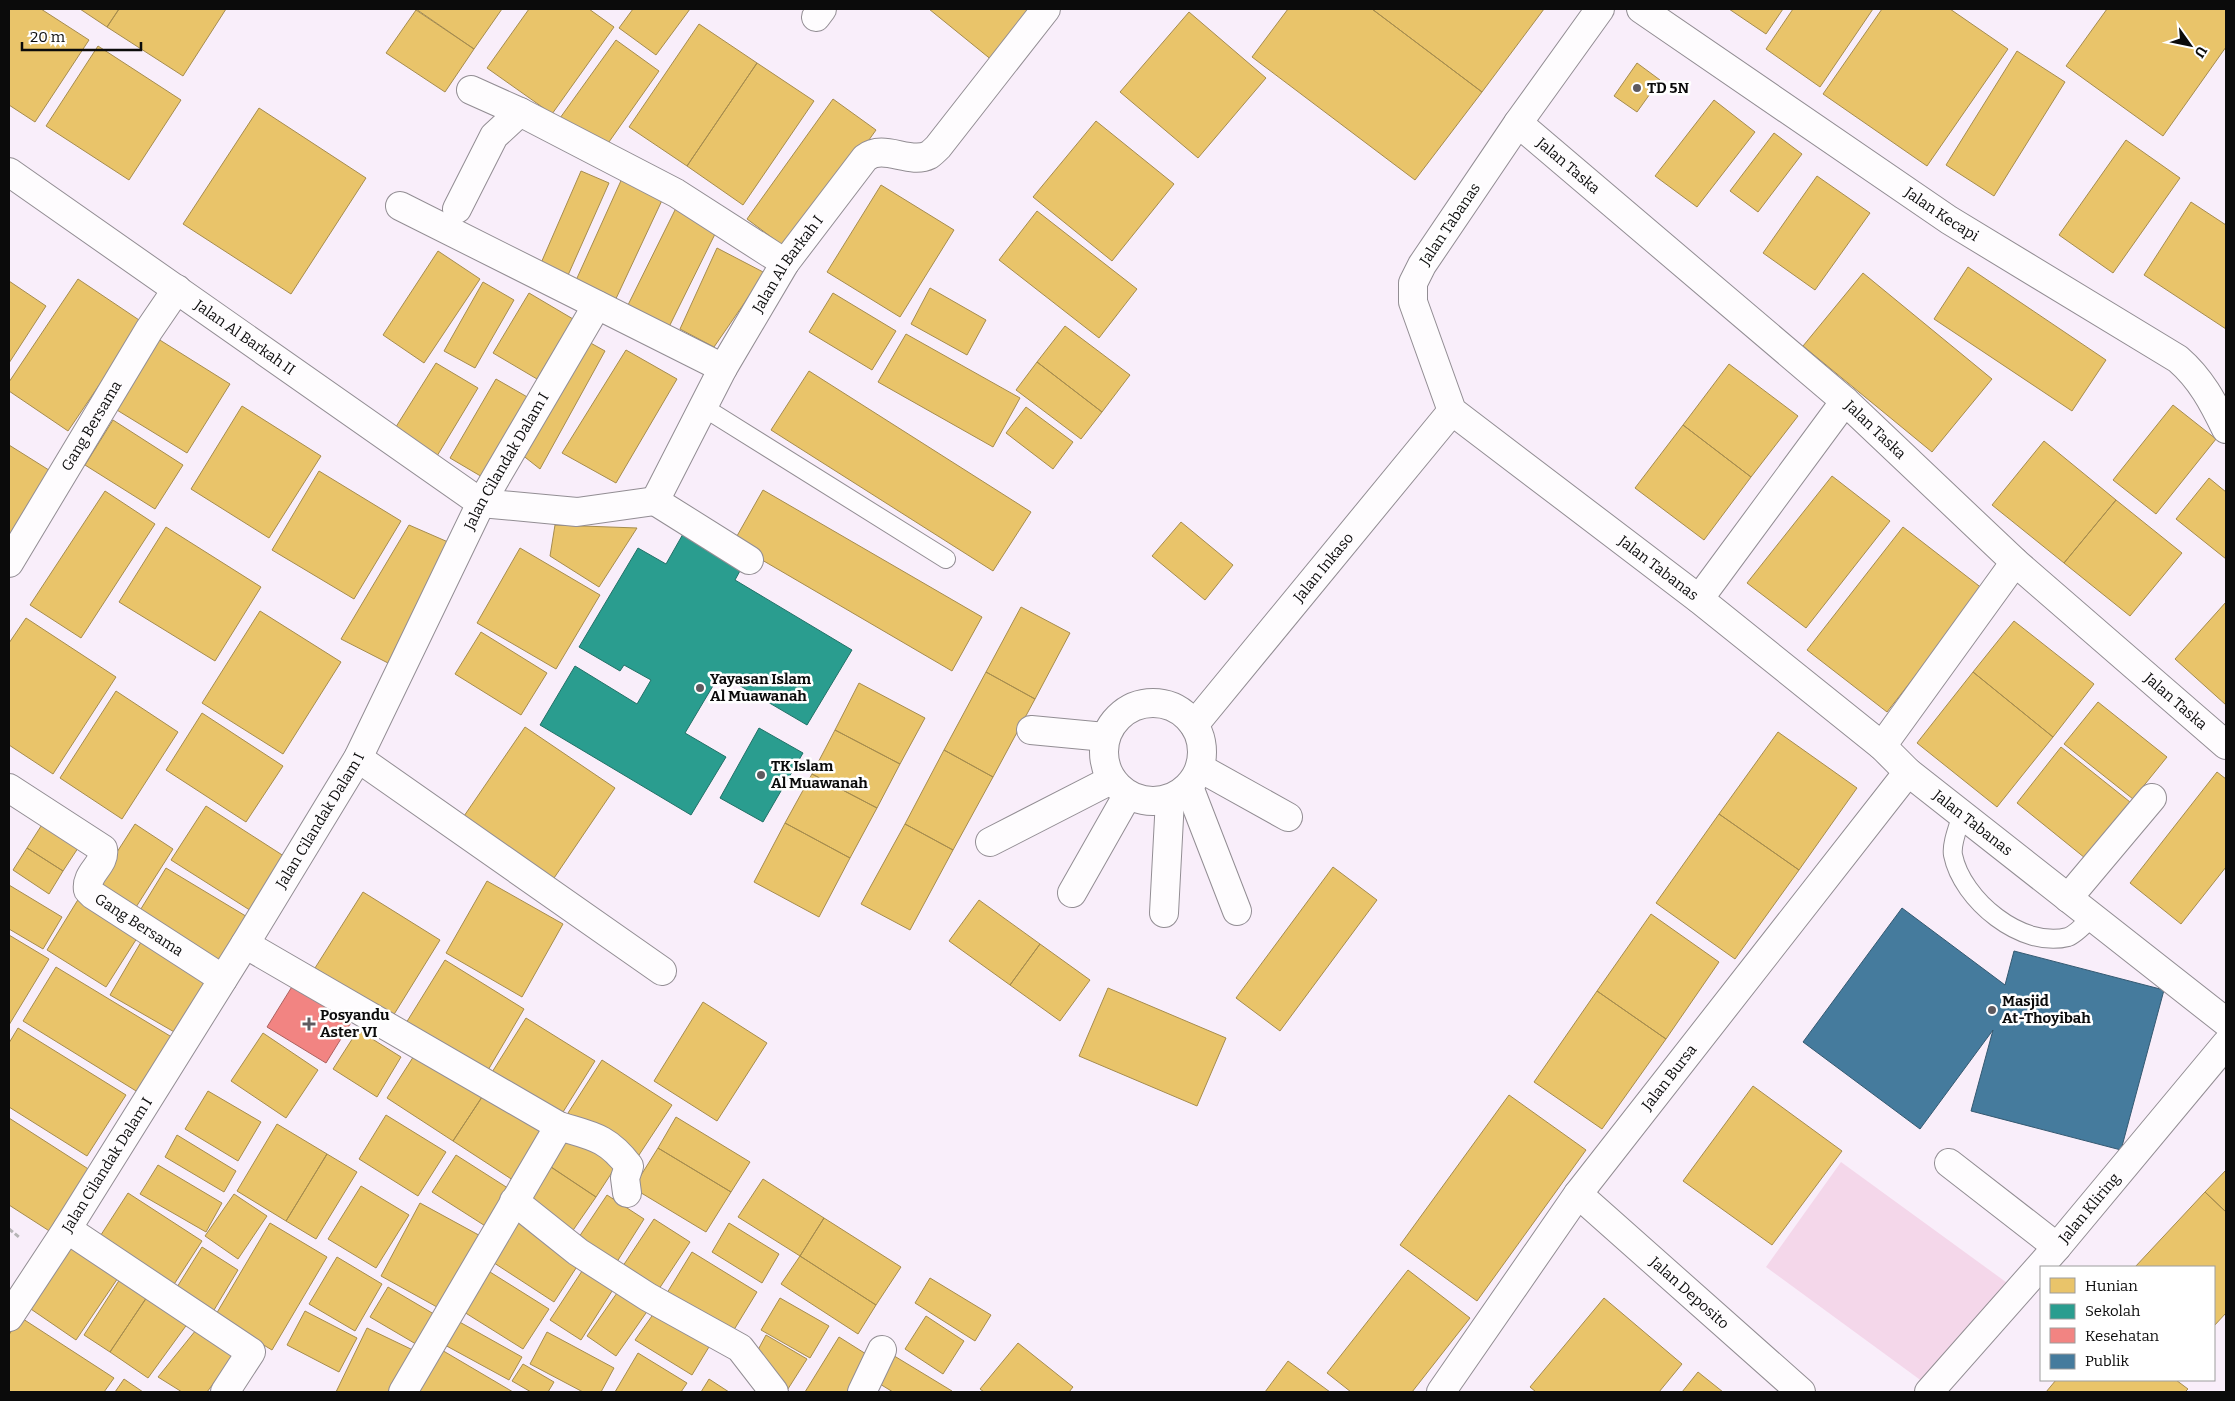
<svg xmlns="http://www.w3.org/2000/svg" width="2235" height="1401" font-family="Bitter,serif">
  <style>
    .pitch { fill: #f4d7ea }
    .homes { fill: #e9c46a; stroke: #a68c4e }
    .schools { fill: #2a9d8f; stroke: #217167 }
    .health { fill: #f28482; stroke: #ad605e }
    .public { fill: #457b9d; stroke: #345971 }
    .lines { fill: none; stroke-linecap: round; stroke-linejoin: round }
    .lane-casing { stroke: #928d93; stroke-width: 20 }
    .street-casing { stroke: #928d93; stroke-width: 30 }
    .path { stroke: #b7b5b7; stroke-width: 3; stroke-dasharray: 5 2.5; stroke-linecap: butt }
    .lane { stroke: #fefcfe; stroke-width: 18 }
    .street { stroke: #fefcfe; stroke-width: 28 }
    .poi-dot { fill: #5e5a5f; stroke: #fff; stroke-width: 2 }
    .labels { text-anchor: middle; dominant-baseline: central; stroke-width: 5; stroke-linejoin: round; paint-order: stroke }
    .poi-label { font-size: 15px; font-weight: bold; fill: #0b0b0b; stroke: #fff; text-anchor: start }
    .street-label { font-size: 15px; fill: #0b0b0b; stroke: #fff }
  </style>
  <rect width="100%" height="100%" fill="#f9eefa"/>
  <path class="pitch" d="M 1841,1162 L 2010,1285 L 1934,1390 L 1766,1267 Z"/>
  <path class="homes" d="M 9,9 L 41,9 L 89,40 L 35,122 L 9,105 Z
    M 80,9 L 119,9 L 107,27 Z
    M 119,9 L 226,9 L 183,76 L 107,27 Z
    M 416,9 L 502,9 L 474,49 Z
    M 529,9 L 589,9 L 614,27 L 552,114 L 487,68 Z
    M 633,9 L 690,9 L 656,55 L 619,28 Z
    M 929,9 L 1035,9 L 993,61 Z
    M 1288,9 L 1372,9 L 1482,92 L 1415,180 L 1252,57 Z
    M 1372,9 L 1544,9 L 1482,92 Z
    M 1729,9 L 1783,9 L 1766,34 Z
    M 1793,9 L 1873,9 L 1820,87 L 1766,49 Z
    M 1882,9 L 1950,9 L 2008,49 L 1927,166 L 1823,94 Z
    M 2107,9 L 2226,9 L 2226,47 L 2163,136 L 2066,66 Z
    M 416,10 L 474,49 L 445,92 L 386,53 Z
    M 1189,12 L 1266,78 L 1198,158 L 1120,92 Z
    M 699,24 L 757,63 L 687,166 L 629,127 Z
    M 616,40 L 659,71 L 604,149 L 560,118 Z
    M 98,46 L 181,100 L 129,180 L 46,126 Z
    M 2017,51 L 2065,82 L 1994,196 L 1946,165 Z
    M 757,63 L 814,101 L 743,205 L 687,166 Z
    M 1637,63 L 1660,80 L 1637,112 L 1614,96 Z
    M 833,99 L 876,130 L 790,251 L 747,219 Z
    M 1714,100 L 1755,132 L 1697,207 L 1655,176 Z
    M 259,108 L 366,178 L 291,294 L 183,224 Z
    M 1096,121 L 1174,184 L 1112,261 L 1033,197 Z
    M 1774,133 L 1802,154 L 1758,212 L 1730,191 Z
    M 2126,140 L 2180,178 L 2113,273 L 2059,235 Z
    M 581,171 L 609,183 L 565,282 L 538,270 Z
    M 624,174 L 665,194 L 613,305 L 573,287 Z
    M 1817,176 L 1870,213 L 1815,290 L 1763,253 Z
    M 881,185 L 954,230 L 900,317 L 827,272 Z
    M 2191,202 L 2226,225 L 2226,329 L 2144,275 Z
    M 677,206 L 719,226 L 666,333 L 624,313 Z
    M 1037,211 L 1137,289 L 1099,338 L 999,260 Z
    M 717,248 L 765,273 L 714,347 L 680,329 Z
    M 438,251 L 480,279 L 424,363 L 383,335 Z
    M 1968,267 L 2106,360 L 2072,411 L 1934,319 Z
    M 1863,273 L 1992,379 L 1932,452 L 1803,346 Z
    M 78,279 L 142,322 L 68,431 L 9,391 L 9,382 Z
    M 9,281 L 46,306 L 9,363 Z
    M 483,282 L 514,300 L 475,368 L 444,351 Z
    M 930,288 L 986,320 L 967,355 L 911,324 Z
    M 529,293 L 573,319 L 537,379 L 493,353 Z
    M 833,293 L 896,331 L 872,370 L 809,332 Z
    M 1065,326 L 1130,375 L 1102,412 L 1037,362 Z
    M 906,334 L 1020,398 L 993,447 L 878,382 Z
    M 155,337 L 230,384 L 187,453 L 112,407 Z
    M 587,341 L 605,351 L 540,469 L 521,454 Z
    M 626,350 L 677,379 L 616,483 L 562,453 Z
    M 1037,362 L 1102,412 L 1081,439 L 1016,390 Z
    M 436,363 L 478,388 L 437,456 L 394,430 Z
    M 1729,364 L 1798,416 L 1751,477 L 1683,425 Z
    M 809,371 L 1031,512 L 993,571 L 771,430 Z
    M 496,379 L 536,402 L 489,481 L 450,458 Z
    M 2173,405 L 2216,439 L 2156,514 L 2113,480 Z
    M 242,406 L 321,456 L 269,538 L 191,489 Z
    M 1026,407 L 1073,442 L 1053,469 L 1006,433 Z
    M 113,420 L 183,465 L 155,509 L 85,465 Z
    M 1683,425 L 1751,477 L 1704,540 L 1635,488 Z
    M 2044,441 L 2116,500 L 2064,563 L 1992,505 Z
    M 9,445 L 52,472 L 9,543 Z
    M 319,471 L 401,521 L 354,599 L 272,550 Z
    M 1832,476 L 1890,521 L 1806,628 L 1747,583 Z
    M 2209,478 L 2226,492 L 2226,559 L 2176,519 Z
    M 763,490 L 982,617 L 952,671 L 733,543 Z
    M 105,491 L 155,524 L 81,638 L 30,605 Z
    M 2116,500 L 2182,553 L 2130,616 L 2064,563 Z
    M 1181,522 L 1233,565 L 1205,600 L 1152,556 Z
    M 409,525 L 448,542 L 388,663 L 341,639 Z
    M 555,525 L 637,528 L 599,587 L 550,556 Z
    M 166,527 L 261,587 L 215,661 L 119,602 Z
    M 1903,527 L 1983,589 L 1887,712 L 1807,650 Z
    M 520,548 L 600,595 L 556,669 L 477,623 Z
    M 2226,602 L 2226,705 L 2175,659 Z
    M 1021,607 L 1070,633 L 1035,699 L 986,672 Z
    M 260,611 L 341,662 L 283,754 L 202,703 Z
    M 26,618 L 116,677 L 53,774 L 9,745 L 9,643 Z
    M 2014,621 L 2094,684 L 2053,737 L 1973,672 Z
    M 481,632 L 547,673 L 521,715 L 455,674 Z
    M 986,672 L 1035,699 L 993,777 L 944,750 Z
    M 1973,672 L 2053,737 L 1997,807 L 1917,743 Z
    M 859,683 L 925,718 L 900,764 L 835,730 Z
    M 116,691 L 178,732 L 122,819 L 60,778 Z
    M 2098,702 L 2167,757 L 2133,799 L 2064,744 Z
    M 202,713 L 283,766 L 246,822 L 166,770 Z
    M 525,727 L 615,788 L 552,881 L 462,819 Z
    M 835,730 L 900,764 L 877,808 L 812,774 Z
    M 1778,732 L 1857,788 L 1799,870 L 1719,814 Z
    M 2061,747 L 2130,802 L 2085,858 L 2017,803 Z
    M 944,750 L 993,777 L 953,850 L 905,824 Z
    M 2217,772 L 2226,779 L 2226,867 L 2181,924 L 2130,883 Z
    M 812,774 L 877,808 L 850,858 L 785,823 Z
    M 206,806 L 290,860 L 256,914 L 171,860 Z
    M 1719,814 L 1799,870 L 1735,959 L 1656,903 Z
    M 43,823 L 80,845 L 63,871 L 27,848 Z
    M 785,823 L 850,858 L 819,917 L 754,882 Z
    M 135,824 L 173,849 L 131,915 L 92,891 Z
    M 905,824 L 953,850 L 910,930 L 861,904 Z
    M 27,848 L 63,871 L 49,894 L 13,870 Z
    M 1333,867 L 1377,900 L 1280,1031 L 1236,998 Z
    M 166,868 L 249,918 L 219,967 L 136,917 Z
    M 487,881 L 563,924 L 522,997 L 446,953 Z
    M 9,885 L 62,917 L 43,949 L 9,929 Z
    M 363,892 L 440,940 L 393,1016 L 315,968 Z
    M 79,898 L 139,935 L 106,987 L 47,950 Z
    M 979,900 L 1040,944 L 1010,985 L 949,941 Z
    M 1651,914 L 1719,962 L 1666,1039 L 1597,991 Z
    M 9,935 L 49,959 L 9,1025 Z
    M 144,937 L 210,975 L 176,1033 L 110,995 Z
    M 1040,944 L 1090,980 L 1060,1021 L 1010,985 Z
    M 445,960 L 524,1009 L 484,1077 L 403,1028 Z
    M 56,967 L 175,1039 L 141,1094 L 23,1021 Z
    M 1108,988 L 1226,1038 L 1197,1106 L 1079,1056 Z
    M 1597,991 L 1666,1039 L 1602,1129 L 1534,1082 Z
    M 703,1002 L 767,1043 L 717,1121 L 654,1081 Z
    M 526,1018 L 595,1061 L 558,1120 L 489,1077 Z
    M 18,1028 L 126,1095 L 87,1156 L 9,1107 L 9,1043 Z
    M 358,1030 L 401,1057 L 377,1097 L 333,1069 Z
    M 263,1033 L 318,1070 L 286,1118 L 231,1081 Z
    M 419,1048 L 486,1091 L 453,1141 L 387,1098 Z
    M 602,1060 L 672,1105 L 637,1158 L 568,1113 Z
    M 1753,1086 L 1842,1151 L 1772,1245 L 1683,1181 Z
    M 208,1091 L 261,1122 L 238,1161 L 185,1129 Z
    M 486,1091 L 551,1133 L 519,1184 L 453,1141 Z
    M 1509,1095 L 1586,1150 L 1477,1301 L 1400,1245 Z
    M 386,1115 L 446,1152 L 418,1196 L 359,1159 Z
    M 676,1117 L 750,1162 L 731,1192 L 658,1148 Z
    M 9,1118 L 93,1172 L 54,1234 L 9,1205 Z
    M 277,1124 L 327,1154 L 286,1221 L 237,1191 Z
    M 571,1132 L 620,1160 L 596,1197 L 545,1163 Z
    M 177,1135 L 236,1171 L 224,1192 L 165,1157 Z
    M 658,1148 L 731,1192 L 706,1232 L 633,1188 Z
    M 327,1154 L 357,1172 L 316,1239 L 286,1221 Z
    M 456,1155 L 514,1192 L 490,1229 L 432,1192 Z
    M 545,1163 L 596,1197 L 567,1239 L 520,1202 Z
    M 158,1165 L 222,1203 L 206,1232 L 140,1194 Z
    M 2226,1170 L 2226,1212 L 2205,1192 Z
    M 763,1179 L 824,1218 L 800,1256 L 738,1217 Z
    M 361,1186 L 409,1215 L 376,1268 L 328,1239 Z
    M 2205,1192 L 2226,1212 L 2226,1313 L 2214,1326 L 2214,1267 L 2135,1267 Z
    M 128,1193 L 202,1241 L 171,1289 L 97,1241 Z
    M 234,1194 L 267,1216 L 238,1259 L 205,1236 Z
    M 607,1195 L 644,1219 L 613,1268 L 575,1243 Z
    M 420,1203 L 486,1239 L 446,1312 L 381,1276 Z
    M 824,1218 L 901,1267 L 876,1305 L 800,1256 Z
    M 514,1219 L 580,1262 L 554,1302 L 488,1259 Z
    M 654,1219 L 690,1242 L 653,1298 L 617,1275 Z
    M 270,1223 L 327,1257 L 272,1350 L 215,1316 Z
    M 729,1223 L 779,1254 L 762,1283 L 712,1252 Z
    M 70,1240 L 120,1275 L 76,1340 L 25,1305 Z
    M 202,1247 L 238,1270 L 211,1315 L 174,1292 Z
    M 692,1252 L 757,1292 L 732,1333 L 667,1293 Z
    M 800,1256 L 876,1305 L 858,1334 L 781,1284 Z
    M 337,1257 L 382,1284 L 355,1331 L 309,1304 Z
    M 482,1267 L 549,1309 L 523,1349 L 456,1307 Z
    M 584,1268 L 614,1288 L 581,1340 L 550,1320 Z
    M 1408,1270 L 1470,1318 L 1412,1392 L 1351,1392 L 1327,1373 Z
    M 930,1278 L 991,1315 L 975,1341 L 915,1303 Z
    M 120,1279 L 147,1297 L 110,1352 L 84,1335 Z
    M 624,1283 L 653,1303 L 616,1356 L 587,1336 Z
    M 388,1287 L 444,1320 L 426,1350 L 370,1317 Z
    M 147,1297 L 188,1323 L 148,1378 L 110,1352 Z
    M 780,1298 L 829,1326 L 810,1358 L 761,1330 Z
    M 1604,1298 L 1682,1364 L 1659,1392 L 1536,1392 L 1530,1387 Z
    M 659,1306 L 715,1337 L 692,1375 L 635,1340 Z
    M 305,1311 L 357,1338 L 339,1372 L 287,1345 Z
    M 926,1316 L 964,1341 L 943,1374 L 905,1349 Z
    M 20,1317 L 114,1378 L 104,1392 L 9,1392 L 9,1335 Z
    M 456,1320 L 522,1357 L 509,1380 L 443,1344 Z
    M 367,1328 L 417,1352 L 398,1392 L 336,1392 Z
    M 196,1330 L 236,1353 L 207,1392 L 182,1392 L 158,1377 Z
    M 547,1332 L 614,1368 L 601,1392 L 583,1392 L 530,1364 Z
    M 766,1335 L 807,1359 L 786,1392 L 752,1361 Z
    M 839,1337 L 874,1359 L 852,1392 L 805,1392 Z
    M 1018,1343 L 1073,1387 L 1069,1392 L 984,1392 L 980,1389 Z
    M 440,1349 L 513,1392 L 415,1392 Z
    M 638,1353 L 687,1383 L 681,1392 L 615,1392 Z
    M 891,1354 L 952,1391 L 951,1392 L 893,1392 L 875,1381 Z
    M 1288,1361 L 1330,1392 L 1265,1392 Z
    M 523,1364 L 554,1382 L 548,1392 L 531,1392 L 512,1381 Z
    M 1698,1372 L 1723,1392 L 1682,1392 Z
    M 124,1379 L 143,1392 L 115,1392 Z
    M 709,1379 L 729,1392 L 701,1392 Z
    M 2056,1380 L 2176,1380 L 2188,1389 L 2185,1392 L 2046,1392 Z"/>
  <path class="schools" d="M 683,534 L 741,569 L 735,580 L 852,650 L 807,725 L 720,674 L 685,733 L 726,757 L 691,815 L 540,725 L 575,666 L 637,704 L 651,680 L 624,665 L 620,671 L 579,647 L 638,548 L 666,564 Z
    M 759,728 L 803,753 L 763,822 L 720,798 Z"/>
  <path class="health" d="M 293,985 L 352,1021 L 326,1063 L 267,1027 Z"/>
  <path class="public" d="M 1902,908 L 2005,985 L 2014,951 L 2164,990 L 2121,1150 L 1971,1111 L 1993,1030 L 1920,1129 L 1803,1042 Z"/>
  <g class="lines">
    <defs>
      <path id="lane" d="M 703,407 L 946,559
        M 1962,814 C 1959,825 1951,844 1953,855 C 1962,900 2022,949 2068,937 C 2076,934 2086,923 2092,917"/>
      <g id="street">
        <path id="s1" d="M 1600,9 L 1518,123 L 1422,265 L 1413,283 L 1413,302 L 1452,411 L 1699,599 L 1882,746 L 1908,772 L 2226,1022"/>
        <path id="s2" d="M 1641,9 L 1949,220 L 2178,359 C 2201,379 2213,402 2226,429"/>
        <path d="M 816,17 L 822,9"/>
        <path d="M 471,90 L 520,112 L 676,193 L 785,263"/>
        <path id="s3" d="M 1518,123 L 1845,401 L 2015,562 L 2226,745"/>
        <path id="s4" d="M 9,172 L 481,503 L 577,512 L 655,501"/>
        <path d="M 400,206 L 723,368"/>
        <path d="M 457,209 L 494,136 L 520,112"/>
        <path id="s5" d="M 655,501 L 723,368 L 785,263 L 865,158 C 884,143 909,165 929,155 C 932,153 935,150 938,147 L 1046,9"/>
        <path d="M 655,501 L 749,560"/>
        <path id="s6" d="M 9,563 L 149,330 L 177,289"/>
        <path d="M 1699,599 L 1845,401"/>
        <circle cx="1153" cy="752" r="49"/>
        <path id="s7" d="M 1194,725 L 1452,411"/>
        <path d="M 1031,730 L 1105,737"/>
        <path d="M 1882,746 L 2015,562"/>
        <path d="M 358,758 L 662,971"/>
        <path d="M 1200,768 L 1288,817"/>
        <path d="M 1189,787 L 1237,911"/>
        <path id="s8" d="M 9,788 L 103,849 C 106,865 85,873 88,890 L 93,895 L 223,979"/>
        <path d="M 990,842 L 1111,780"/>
        <path d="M 1072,893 L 1127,796"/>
        <path d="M 2068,898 L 2152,798"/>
        <path d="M 1164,913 L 1170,799"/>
        <path d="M 245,944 L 559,1126 C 592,1136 607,1137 629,1166 L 625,1178 L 627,1193"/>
        <path d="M 1949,1163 L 2057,1247"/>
        <path id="s9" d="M 1578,1194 L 1801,1392"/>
        <path d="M 514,1201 L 578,1252 L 648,1297 L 740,1348 L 774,1392"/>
        <path d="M 67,1229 L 251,1352 L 225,1392"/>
        <path id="s10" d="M 9,1317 L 67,1229 L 245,944 L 358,758 L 481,503 L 597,305"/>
        <path d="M 403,1392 L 559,1126"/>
        <path d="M 862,1392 L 882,1350"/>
        <path id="s11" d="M 1441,1392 L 1578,1194 L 1908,772"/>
        <path id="s12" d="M 1929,1392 L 2057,1247 L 2226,1044"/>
      </g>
    </defs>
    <use href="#lane" class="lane-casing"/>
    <use href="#street" class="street-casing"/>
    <path class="path" d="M 9,1229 L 19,1237"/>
    <use href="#lane" class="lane"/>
    <use href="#street" class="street"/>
  </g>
  <g class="poi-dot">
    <circle cx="1637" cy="88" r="5"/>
    <circle cx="700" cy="688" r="5"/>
    <circle cx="761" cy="775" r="5"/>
    <circle cx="1992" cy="1010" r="5"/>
    <path d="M306.5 1016.5h5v5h5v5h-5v5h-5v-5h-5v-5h5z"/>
  </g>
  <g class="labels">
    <g class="poi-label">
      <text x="1647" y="88">TD 5N</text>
      <text x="710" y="679">Yayasan Islam<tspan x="710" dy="17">Al Muawanah</tspan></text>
      <text x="771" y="766">TK Islam<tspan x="771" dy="17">Al Muawanah</tspan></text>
      <text x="2002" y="1001">Masjid<tspan x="2002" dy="17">At-Thoyibah</tspan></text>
      <text x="320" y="1015">Posyandu<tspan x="320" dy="17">Aster VI</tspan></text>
    </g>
    <g class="street-label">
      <text stroke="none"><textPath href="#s3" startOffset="66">Jalan Taska</textPath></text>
      <text stroke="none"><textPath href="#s2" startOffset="364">Jalan Kecapi</textPath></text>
      <text transform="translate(1450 224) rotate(-56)">Jalan Tabanas</text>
      <text stroke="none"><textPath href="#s5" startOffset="272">Jalan Al Barkah I</textPath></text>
      <text stroke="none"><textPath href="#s4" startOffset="288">Jalan Al Barkah II</textPath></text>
      <text stroke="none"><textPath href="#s6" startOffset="160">Gang Bersama</textPath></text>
      <text stroke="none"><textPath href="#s3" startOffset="471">Jalan Taska</textPath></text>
      <text stroke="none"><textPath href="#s10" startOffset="991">Jalan Cilandak Dalam I</textPath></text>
      <text stroke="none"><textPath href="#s7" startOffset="204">Jalan Inkaso</textPath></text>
      <text stroke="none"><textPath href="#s1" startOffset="726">Jalan Tabanas</textPath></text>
      <text stroke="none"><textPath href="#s3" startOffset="876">Jalan Taska</textPath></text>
      <text stroke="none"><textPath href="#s10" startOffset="586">Jalan Cilandak Dalam I</textPath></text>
      <text stroke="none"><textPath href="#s1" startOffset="1131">Jalan Tabanas</textPath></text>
      <text stroke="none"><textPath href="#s8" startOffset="219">Gang Bersama</textPath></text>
      <text stroke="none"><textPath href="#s11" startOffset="389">Jalan Bursa</textPath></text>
      <text stroke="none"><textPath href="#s10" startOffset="181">Jalan Cilandak Dalam I</textPath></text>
      <text stroke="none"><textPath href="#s12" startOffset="244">Jalan Kliring</textPath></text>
      <text stroke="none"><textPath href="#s9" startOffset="149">Jalan Deposito</textPath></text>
    </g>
  </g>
  <rect width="2235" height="1401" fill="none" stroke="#0b0b0b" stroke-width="20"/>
  <rect x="2040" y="1266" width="175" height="115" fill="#ffffff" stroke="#9d9d9d"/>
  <rect x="2050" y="1278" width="25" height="15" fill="#e9c46a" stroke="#9d9d9d"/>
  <text x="2085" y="1291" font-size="15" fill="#0b0b0b">Hunian</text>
  <rect x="2050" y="1304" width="25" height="15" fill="#2a9d8f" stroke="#9d9d9d"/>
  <text x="2085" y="1316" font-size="15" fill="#0b0b0b">Sekolah</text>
  <rect x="2050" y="1328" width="25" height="15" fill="#f28482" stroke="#9d9d9d"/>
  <text x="2085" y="1341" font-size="15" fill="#0b0b0b">Kesehatan</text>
  <rect x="2050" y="1354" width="25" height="15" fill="#457b9d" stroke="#9d9d9d"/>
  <text x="2085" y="1366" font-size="15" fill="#0b0b0b">Publik</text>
  <g transform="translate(2190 45) rotate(123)" stroke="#ffffff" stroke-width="4" paint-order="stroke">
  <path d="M0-4L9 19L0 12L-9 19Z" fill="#0b0b0b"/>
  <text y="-8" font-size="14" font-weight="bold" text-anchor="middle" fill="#0b0b0b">U</text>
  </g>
  <path d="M22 42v8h119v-8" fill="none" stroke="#0b0b0b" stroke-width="2.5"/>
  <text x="30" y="42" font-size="15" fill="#0b0b0b" stroke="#ffffff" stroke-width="4" paint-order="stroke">20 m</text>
</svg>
